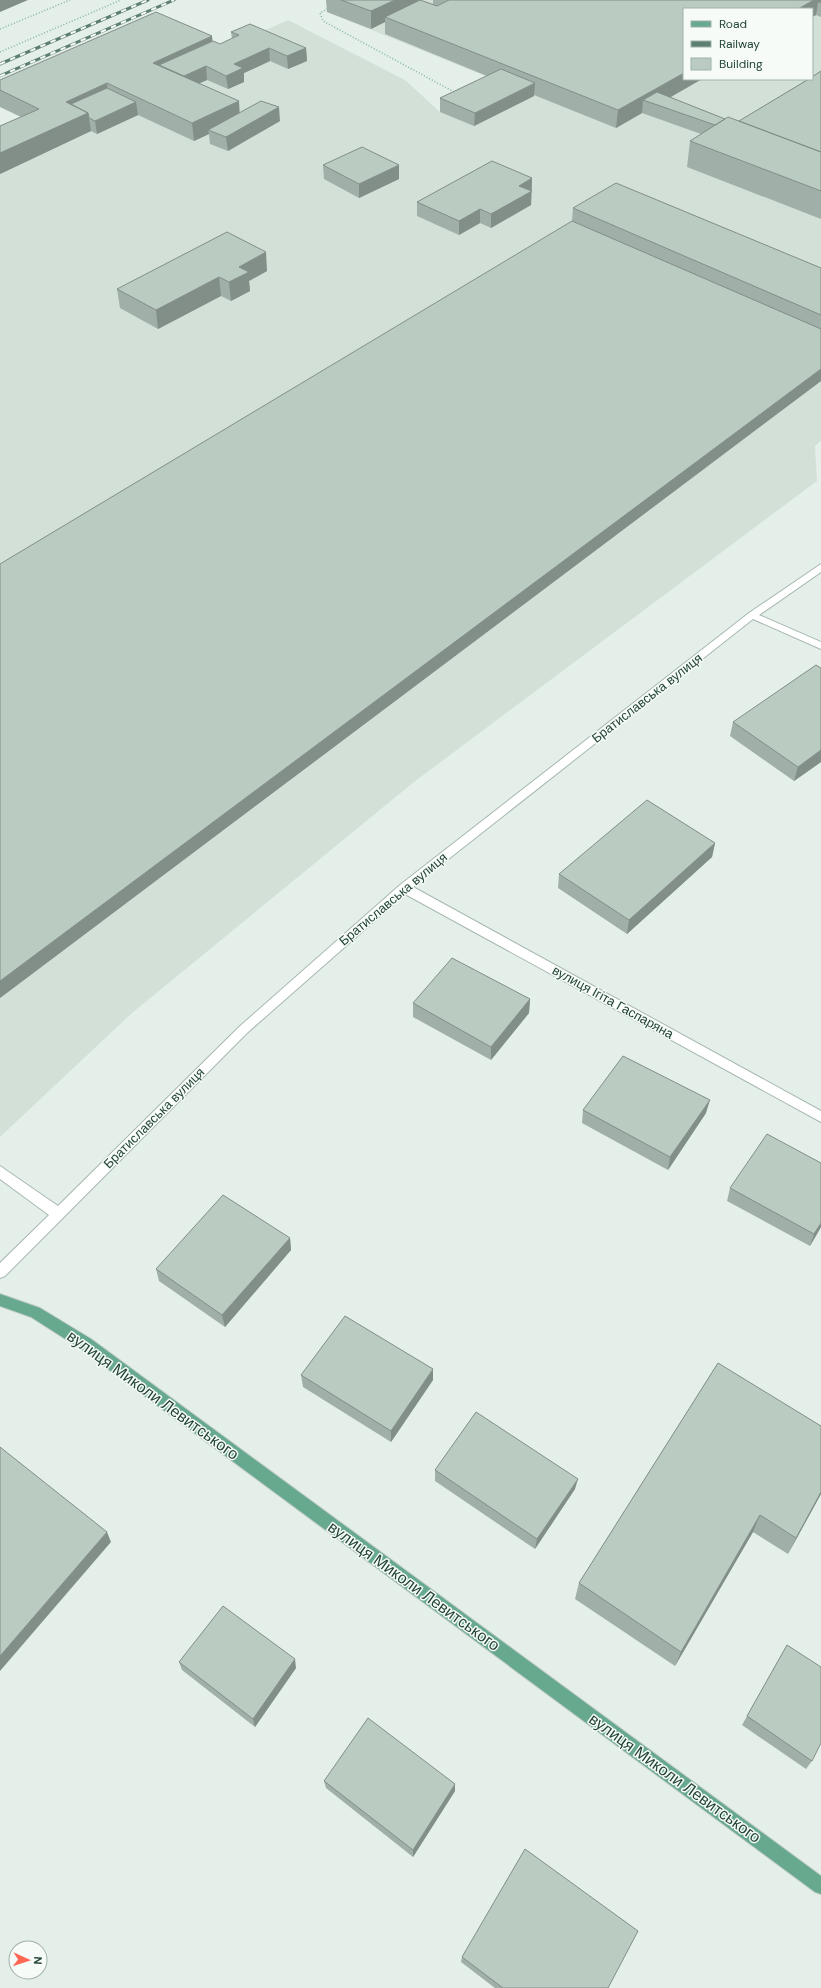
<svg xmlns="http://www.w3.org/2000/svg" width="821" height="1988" font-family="'DM Sans',sans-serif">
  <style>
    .built { fill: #d3e0d8; fill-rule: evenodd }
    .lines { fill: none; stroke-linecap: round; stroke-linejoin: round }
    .minor-casing { stroke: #a7b8b0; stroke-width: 2 }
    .major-casing { stroke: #c1cbc7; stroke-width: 2 }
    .path { stroke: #82b69f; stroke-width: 1.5; stroke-dasharray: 1 2; stroke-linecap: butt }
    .minor { fill: #fff; fill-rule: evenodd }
    .major { fill: #66a98f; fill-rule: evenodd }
    .rail-casing { stroke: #5d7f71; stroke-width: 3 }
    .rail { stroke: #f6fbf8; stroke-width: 2; stroke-dasharray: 5.5; stroke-linecap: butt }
    .wall { fill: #a0afa7 }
    .shaded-wall { fill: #828e88 }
    .building { fill: #bacbc2; stroke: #828e88 }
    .labels { text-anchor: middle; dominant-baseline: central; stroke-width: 3; stroke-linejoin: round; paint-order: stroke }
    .street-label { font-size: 13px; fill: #224436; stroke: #f6fbf8 }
    .near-street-label { font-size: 16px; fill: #224436; stroke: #f6fbf8 }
  </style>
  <rect width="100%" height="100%" fill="#e5efe9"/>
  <path class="built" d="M 353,0 L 821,0 L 821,441 L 815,446 L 817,481 L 414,782 L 132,1013 L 0,1137 L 0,146 L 288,20 L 405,80 L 440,112 L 500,82 L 327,12 ZM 684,9 L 812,9 L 812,79 L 684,79 Z"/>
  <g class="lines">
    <defs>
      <path id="minor" d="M 821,564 L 821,572 L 759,615 L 821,642 L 821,649 L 753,619 L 413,887 L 821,1111 L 821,1122 L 405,894 L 247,1033 L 5,1276 L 0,1278 L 0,1263 L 49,1215 L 0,1179 L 0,1166 L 58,1206 L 239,1027 L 400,885 L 749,613 Z"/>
      <path id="major" d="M 0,1294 L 40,1308 L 91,1339 L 821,1876 L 821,1894 L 815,1892 L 81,1349 L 31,1317 L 0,1306 Z"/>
    </defs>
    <use href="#minor" class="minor-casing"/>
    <use href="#major" class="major-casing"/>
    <path class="path" d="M 330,7 L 320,13 L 323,21 L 456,93
      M 0,29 L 70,0
      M 0,52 L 121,0"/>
    <use href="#minor" class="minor"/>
    <use href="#major" class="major"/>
    <defs>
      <path id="rail" d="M 0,64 L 148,0
        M 0,76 L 174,0"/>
    </defs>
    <use href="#rail" class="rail-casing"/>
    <use href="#rail" class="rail"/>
  </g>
  <path class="wall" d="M 326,0 L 420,0 L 433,4 L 433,0 L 821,0 L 821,17 L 816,15 L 670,97 L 725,119 L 739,121 L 821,71 L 821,219 L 687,167 L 690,141 L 701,134 L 642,113 L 616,128 L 534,95 L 534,96 L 474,126 L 440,112 L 440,98 L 487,76 L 385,34 L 385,22 L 371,29 L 327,12 Z
    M 231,32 L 306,48 L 307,61 L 288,69 L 270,61 L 244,73 L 244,82 L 228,89 L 207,80 L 199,83 L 239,113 L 280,121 L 228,151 L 210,144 L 209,134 L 194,141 L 138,115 L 97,134 L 91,131 L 0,174 L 0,126 L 21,117 L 0,107 L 0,80 L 213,41 L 220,44 L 232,39 Z
    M 323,165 L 399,179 L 359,198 L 324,179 Z
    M 532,178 L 531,205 L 491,228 L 480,223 L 459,235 L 417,216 L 417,202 Z
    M 573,208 L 821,268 L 821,381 L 0,998 L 572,221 Z
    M 267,271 L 249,281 L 250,291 L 231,301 L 221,296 L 158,329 L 120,308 L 117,289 Z
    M 821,668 L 821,762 L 794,781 L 730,736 L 733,722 Z
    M 715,843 L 712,857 L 627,934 L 558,888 L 559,874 Z
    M 530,999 L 529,1013 L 491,1060 L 413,1017 L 413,1003 Z
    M 583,1110 L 706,1113 L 668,1170 L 582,1123 Z
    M 730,1188 L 821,1227 L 810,1246 L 727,1201 Z
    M 290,1238 L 291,1250 L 225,1327 L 159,1281 L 156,1269 Z
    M 718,1363 L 821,1494 L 788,1554 L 753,1532 L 675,1666 L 575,1599 L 579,1583 Z
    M 301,1375 L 433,1380 L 391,1442 L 303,1387 Z
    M 435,1470 L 575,1489 L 535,1549 L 435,1481 Z
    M 787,1645 L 812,1761 L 806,1769 L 742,1725 Z
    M 179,1662 L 296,1668 L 255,1727 L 182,1670 Z
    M 324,1781 L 455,1791 L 413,1857 L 326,1788 Z
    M 462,1957 L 608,1988 L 495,1988 L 461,1962 Z"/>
  <path class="shaded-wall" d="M 0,0 L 28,0 L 0,12 Z
    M 395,0 L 420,0 L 419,6 L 385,17 L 385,22 L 371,29 L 371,11 Z
    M 814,0 L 821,0 L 821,3 L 818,2 L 816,15 L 812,17 L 812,9 L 798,9 Z
    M 212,36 L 214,54 L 169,74 L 153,63 Z
    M 269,48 L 270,61 L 244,73 L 244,82 L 228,89 L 226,76 L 234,64 Z
    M 306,48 L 307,61 L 288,69 L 287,56 Z
    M 206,66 L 207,80 L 180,92 L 179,79 Z
    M 684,73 L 684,79 L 702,79 L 657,105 L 643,100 L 642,113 L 616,128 L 618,110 Z
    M 107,83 L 109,102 L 82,114 L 66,102 Z
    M 535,83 L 534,96 L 474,126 L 475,113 Z
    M 239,101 L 240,119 L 208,130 L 209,134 L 194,141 L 192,123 Z
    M 136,102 L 138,115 L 97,134 L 95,121 Z
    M 279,107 L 280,121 L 228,151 L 226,137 Z
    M 88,113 L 91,131 L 0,174 L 0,153 Z
    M 399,165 L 399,179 L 359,198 L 359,184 Z
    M 532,178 L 531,205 L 491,228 L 491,214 L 519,186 Z
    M 480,209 L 480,223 L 459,235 L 459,221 Z
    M 266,252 L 267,271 L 249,281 L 250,291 L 231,301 L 229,282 L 239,267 Z
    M 219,277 L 221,296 L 158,329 L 156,310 Z
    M 821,369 L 821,381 L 0,998 L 0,981 Z
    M 821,750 L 821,762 L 794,781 L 798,767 Z
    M 715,843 L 712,857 L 627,934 L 629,920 Z
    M 530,999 L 529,1013 L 491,1060 L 491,1047 Z
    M 710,1100 L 706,1113 L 668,1170 L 670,1157 Z
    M 821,1223 L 821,1227 L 810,1246 L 814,1234 Z
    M 290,1238 L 291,1250 L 225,1327 L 222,1315 Z
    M 433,1369 L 433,1380 L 391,1442 L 391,1431 Z
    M 578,1479 L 575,1489 L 535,1549 L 537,1539 Z
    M 821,1492 L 821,1494 L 788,1554 L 796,1538 Z
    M 760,1515 L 753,1532 L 675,1666 L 681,1652 Z
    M 107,1532 L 111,1542 L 0,1671 L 0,1656 Z
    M 295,1659 L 296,1668 L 255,1727 L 253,1719 Z
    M 455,1784 L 455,1791 L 413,1857 L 413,1850 Z"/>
  <path class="building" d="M 341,0 L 395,0 L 371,11 Z
    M 420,0 L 437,6 L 449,0 L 814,0 L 798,9 L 684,9 L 684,73 L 618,110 L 385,17 Z
    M 156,12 L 212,36 L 153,63 L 239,101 L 192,123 L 107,83 L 66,102 L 88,113 L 0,153 L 0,126 L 39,109 L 0,90 L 0,80 Z
    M 250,24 L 306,48 L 287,56 L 269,48 L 234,64 L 243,68 L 226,76 L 206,66 L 184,76 L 159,65 L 213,41 L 220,44 L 239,35 L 231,32 Z
    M 501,69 L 535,83 L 475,113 L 440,98 Z
    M 821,71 L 821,152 L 739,121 L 809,79 L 812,79 L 812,77 Z
    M 107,88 L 136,102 L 95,121 L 89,118 L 88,113 L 71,104 Z
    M 657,92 L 725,119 L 715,125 L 643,100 Z
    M 261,101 L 279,107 L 226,137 L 208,130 Z
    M 728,117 L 821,152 L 821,191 L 690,141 Z
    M 362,147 L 399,165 L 359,184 L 323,165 Z
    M 492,161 L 532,178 L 519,186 L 532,191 L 491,214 L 480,209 L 459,221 L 417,202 Z
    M 616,183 L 821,268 L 821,315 L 573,208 Z
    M 572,221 L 821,329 L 821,369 L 0,981 L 0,564 Z
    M 227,232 L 266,252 L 239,267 L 249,272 L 229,282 L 219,277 L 156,310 L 117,289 Z
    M 816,665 L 821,668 L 821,750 L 798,767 L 733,722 Z
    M 647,800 L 715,843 L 629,920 L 559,874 Z
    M 452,958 L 530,999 L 491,1047 L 413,1003 Z
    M 623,1056 L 710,1100 L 670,1157 L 583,1110 Z
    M 767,1134 L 821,1163 L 821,1223 L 814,1234 L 730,1188 Z
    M 223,1195 L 290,1238 L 222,1315 L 156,1269 Z
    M 345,1316 L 433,1369 L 391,1431 L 301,1375 Z
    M 718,1363 L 821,1426 L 821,1492 L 796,1538 L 760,1515 L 681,1652 L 579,1583 Z
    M 476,1412 L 578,1479 L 537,1539 L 435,1470 Z
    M 0,1447 L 107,1532 L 0,1656 Z
    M 223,1606 L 295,1659 L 253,1719 L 179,1662 Z
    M 787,1645 L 821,1667 L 821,1743 L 812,1761 L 747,1716 Z
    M 368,1718 L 455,1784 L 413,1850 L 324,1781 Z
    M 525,1849 L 638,1931 L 608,1988 L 503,1988 L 462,1957 Z"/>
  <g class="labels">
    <g class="street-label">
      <text transform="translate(647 698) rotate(-38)">Братиславська вулиця</text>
      <text transform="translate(393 899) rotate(-40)">Братиславська вулиця</text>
      <text transform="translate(613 1002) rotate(29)">вулиця Ігіта Гаспаряна</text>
      <text transform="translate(154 1118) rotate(-45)">Братиславська вулиця</text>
    </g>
    <g class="near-street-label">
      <text transform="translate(153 1395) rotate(36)">вулиця Миколи Левитського</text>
      <text transform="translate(414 1586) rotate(36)">вулиця Миколи Левитського</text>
      <text transform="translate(675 1778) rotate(36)">вулиця Миколи Левитського</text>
    </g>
  </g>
  <rect x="683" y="8" width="130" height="72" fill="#f6fbf8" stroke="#a1b2aa"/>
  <rect x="691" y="21" width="20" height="6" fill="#66a98f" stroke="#a1b2aa"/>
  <text x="719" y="28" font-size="12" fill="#224436">Road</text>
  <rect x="691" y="41" width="20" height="6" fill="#5d7f71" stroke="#a1b2aa"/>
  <text x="719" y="48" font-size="12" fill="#224436">Railway</text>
  <rect x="691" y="58" width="20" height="12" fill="#bacbc2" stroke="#a1b2aa"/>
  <text x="719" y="68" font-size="12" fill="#224436">Building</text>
  <g transform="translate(28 1960) rotate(93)"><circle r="19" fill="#f6fbf8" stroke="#a1b2aa"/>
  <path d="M0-3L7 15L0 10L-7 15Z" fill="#fe6754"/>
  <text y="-6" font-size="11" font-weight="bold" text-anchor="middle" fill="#224436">N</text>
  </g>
</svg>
